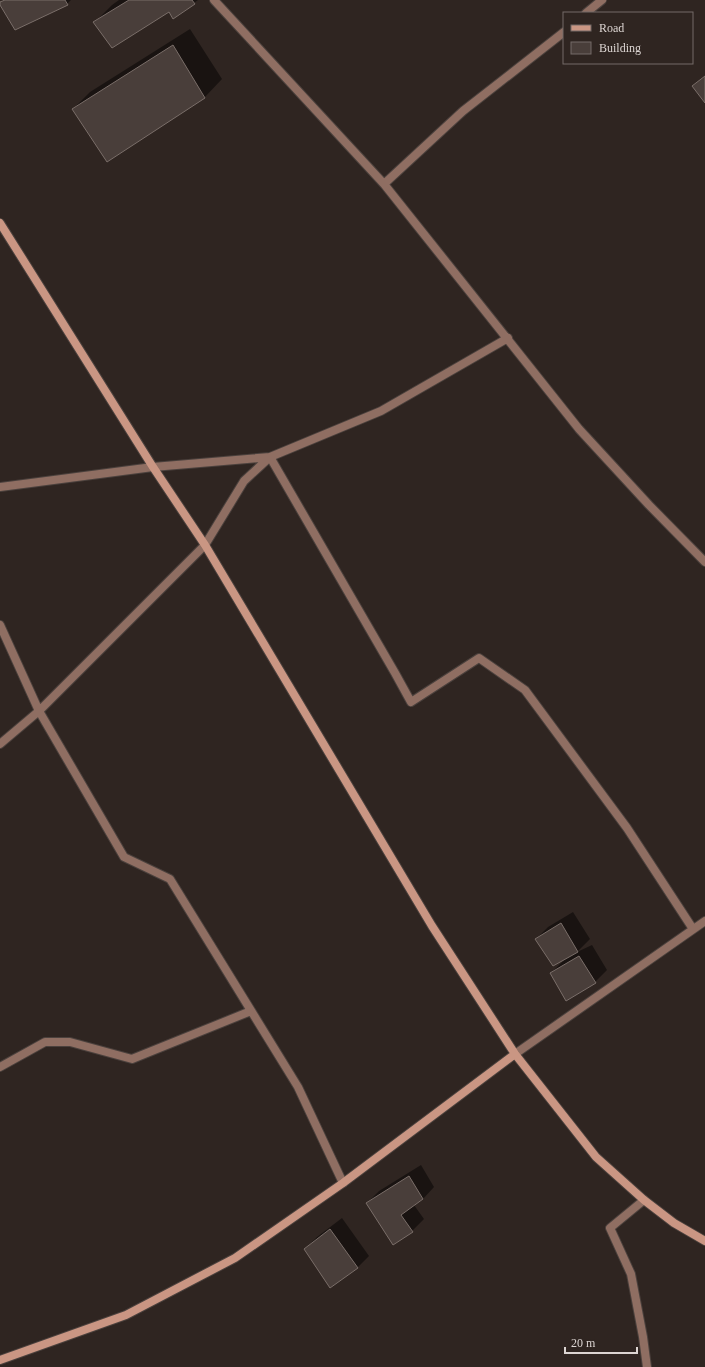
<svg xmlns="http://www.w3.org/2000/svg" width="705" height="1367" font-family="'Times New Roman',serif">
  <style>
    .shadow { fill: #0007 }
    .building { fill: #493e3a; stroke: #7a6e69 }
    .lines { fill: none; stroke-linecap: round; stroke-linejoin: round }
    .street-casing { stroke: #4b413d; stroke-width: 10 }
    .secondary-casing { stroke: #4b413d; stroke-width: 10 }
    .street { stroke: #8f6e62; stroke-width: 8 }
    .secondary { stroke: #ca9683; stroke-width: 8 }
  </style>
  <rect width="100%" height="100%" fill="#2f2521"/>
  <path class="shadow" d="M 3,0 L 71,0 L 67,4 L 0,3 Z
    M 119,0 L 198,0 L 174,18 L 169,11 L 95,22 L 112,5 Z
    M 190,29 L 222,79 L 205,97 L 107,160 L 73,109 L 90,92 Z
    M 573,912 L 590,939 L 577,952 L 592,945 L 607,970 L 595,982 L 551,973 L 565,959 L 536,939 L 548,927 Z
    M 421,1165 L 434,1187 L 423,1199 L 414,1205 L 424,1219 L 412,1231 L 367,1203 L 379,1191 Z
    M 342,1218 L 369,1256 L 358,1267 L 331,1287 L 305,1249 L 317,1237 Z"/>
  <path class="building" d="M 5,0 L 65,0 L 68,5 L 15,30 L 0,5 L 0,2 Z
    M 129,0 L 192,0 L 195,4 L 173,19 L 169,12 L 112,48 L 93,22 Z
    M 173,45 L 205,98 L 107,162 L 72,109 Z
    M 705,76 L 705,103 L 692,86 Z
    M 561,923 L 578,952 L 553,966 L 535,939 Z
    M 579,956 L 596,983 L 566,1001 L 550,973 Z
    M 409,1176 L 423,1199 L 401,1215 L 413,1232 L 393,1245 L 366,1203 Z
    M 330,1229 L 358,1268 L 330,1288 L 304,1249 Z"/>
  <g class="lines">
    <defs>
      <path id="street" d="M 214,0 L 384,184 L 579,429 L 649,505 L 705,562
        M 586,13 L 602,0
        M 384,184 L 463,111 L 564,32
        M 270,457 L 395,673 L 411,702 L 479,658 L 525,690 L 627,828 L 693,929
        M 0,487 L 153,467 L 270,457 L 381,411 L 508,338
        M 0,625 L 39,711 L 124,857 L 170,879 L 298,1087 L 343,1183
        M 0,744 L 39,711 L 205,545 L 244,481 L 270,457
        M 515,1054 L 705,921
        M 0,1067 L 45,1042 L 70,1042 L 132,1059 L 251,1011
        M 644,1200 L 610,1228 L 631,1274 L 643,1337 L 647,1367"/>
      <path id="secondary" d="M 0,223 L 153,467 L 205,545 L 432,926 L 515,1054 L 596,1157 L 644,1200 L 674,1223 L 705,1241
        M 0,1360 L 126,1315 L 235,1258 L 343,1183 L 515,1054"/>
    </defs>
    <use href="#street" class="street-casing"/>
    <use href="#secondary" class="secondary-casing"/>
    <use href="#street" class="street"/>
    <use href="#secondary" class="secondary"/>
  </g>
  <rect x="563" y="12" width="130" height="52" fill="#2f2521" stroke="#746b68"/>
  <rect x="571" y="25" width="20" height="6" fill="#ca9683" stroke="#746b68"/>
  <text x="599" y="32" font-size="12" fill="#dcd5d2">Road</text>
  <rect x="571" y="42" width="20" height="12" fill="#493e3a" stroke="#746b68"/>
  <text x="599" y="52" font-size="12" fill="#dcd5d2">Building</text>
  <path d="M565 1347v6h72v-6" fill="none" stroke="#dcd5d2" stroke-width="2"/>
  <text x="571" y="1347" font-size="12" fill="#dcd5d2" stroke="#2f2521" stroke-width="3" paint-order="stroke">20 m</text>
</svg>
